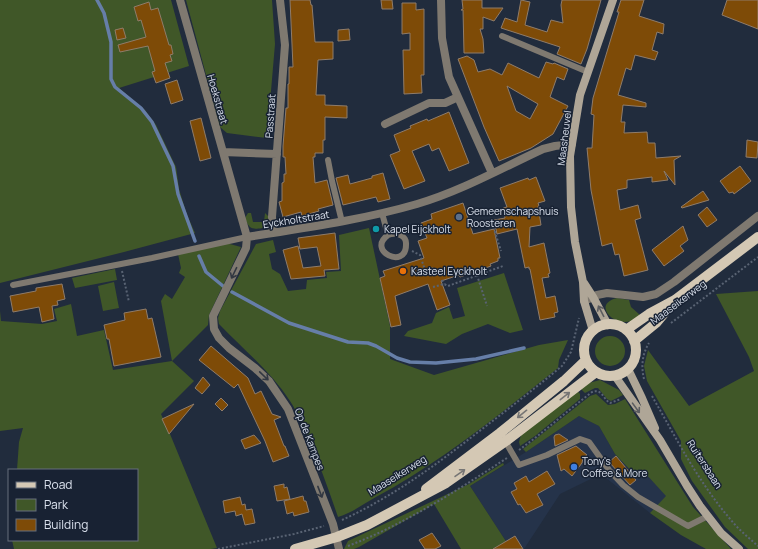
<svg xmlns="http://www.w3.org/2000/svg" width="758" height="549" font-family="Manrope,sans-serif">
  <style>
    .built { fill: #25334a }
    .green { fill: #405728 }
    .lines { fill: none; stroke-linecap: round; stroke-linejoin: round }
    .stream { stroke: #667ea8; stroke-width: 3.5 }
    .building { fill: #7e4b07; stroke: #8f7c6a; fill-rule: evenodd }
    .path { stroke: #596373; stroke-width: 2; stroke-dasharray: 2 2; stroke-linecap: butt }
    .lane { stroke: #7f7970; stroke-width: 6 }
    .street { stroke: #7f7970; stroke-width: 8 }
    .secondary { stroke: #afa697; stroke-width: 8 }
    .primary { stroke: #d4c8b4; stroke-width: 10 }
    .oneway { stroke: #323842 }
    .oneway2 { stroke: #5c5d60 }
    .oneway3 { stroke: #767574 }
    .service-dot { fill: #5c6f8a; stroke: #182233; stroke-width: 1.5 }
    .culture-dot { fill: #0f9aa8; stroke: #182233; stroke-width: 1.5 }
    .food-dot { fill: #e8710a; stroke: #182233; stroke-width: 1.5 }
    .shop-dot { fill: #3f7fe0; stroke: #182233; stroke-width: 1.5 }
    .labels { text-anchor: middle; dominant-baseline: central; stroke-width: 3; stroke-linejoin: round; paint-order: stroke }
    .street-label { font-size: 10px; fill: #dae1ed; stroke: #182233 }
    .poi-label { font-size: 10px; fill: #dae1ed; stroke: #182233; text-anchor: start }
  </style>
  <rect width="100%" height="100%" fill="#212c3d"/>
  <path class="built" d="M 579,416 L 599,426 L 615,454 L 638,478 L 645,473 L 667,496 L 650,513 L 601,474 L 560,494 L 524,549 L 511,549 L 470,486 L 526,452 Z"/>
  <path class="green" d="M 0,0 L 171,0 L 189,66 L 119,88 L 145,110 L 156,125 L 176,167 L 179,189 L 187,215 L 195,233 L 124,252 L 0,283 Z
    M 186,0 L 272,0 L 275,44 L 267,138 L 227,133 L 220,127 Z
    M 248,213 L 251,213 L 253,222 L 264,222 L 265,213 L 269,217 C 269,219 269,222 268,224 C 266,229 254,230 250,227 C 247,224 246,221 245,218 Z
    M 369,228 L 390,326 L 390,359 L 434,375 L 539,345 L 568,340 L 559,360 L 558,368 C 500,414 441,462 376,497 C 363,504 352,513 338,517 C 329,491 320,465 309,440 C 303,427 298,413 290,401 C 271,372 243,349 219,324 L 218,318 L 220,311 L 256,244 L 273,240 L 276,252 L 269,254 L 272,269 L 280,274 L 288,291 L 306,289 L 307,280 L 327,278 L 326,272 L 341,271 L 339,235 Z
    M 226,243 L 241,247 L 209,315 L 208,325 L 172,361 L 194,381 L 161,414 L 170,434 L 217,548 L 211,549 L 14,549 L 12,540 L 137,540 L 137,470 L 17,470 L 19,442 L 23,428 L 0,431 L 0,311 L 1,321 L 42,324 L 57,321 L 54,309 L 71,304 L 77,336 L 104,330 L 113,370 L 172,361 L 161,301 L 165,294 L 172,299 L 185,277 L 179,273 L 181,268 L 178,254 Z
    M 115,269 L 117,280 L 75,288 L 72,278 Z
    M 504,273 L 523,330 L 510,333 L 488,324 L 462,334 L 446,344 L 404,336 L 408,331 L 432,323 L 436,313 L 449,307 L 453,319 L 465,316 L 457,288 Z
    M 114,282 L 119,308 L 103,311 L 98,286 Z
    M 758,291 L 758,549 L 748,549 L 725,527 L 692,481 L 681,459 L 681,441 L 647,381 L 644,366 L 648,350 L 689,406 L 754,371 L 749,357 L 716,294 Z
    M 617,298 L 629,300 L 631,307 L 640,315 C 637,317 634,320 631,321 C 613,327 592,304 617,298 Z
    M595 351a15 15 0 1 1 30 0a15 15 0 1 1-30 0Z
    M 600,380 L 619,390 L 623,395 L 611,401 L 607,399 L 598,388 L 595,388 L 585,393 L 580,388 L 585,384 Z
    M 577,390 L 580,394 L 580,399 L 535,436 L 520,446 L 519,442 L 521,435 Z
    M 596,394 L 608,405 L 615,404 L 625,399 L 693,507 L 731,549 L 706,549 L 681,535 L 650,513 L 666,496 L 645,473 L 638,478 L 615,454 L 599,426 L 579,416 L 526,452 L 523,449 L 590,396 Z
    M 503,463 L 504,465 L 470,486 L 511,549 L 461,549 L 434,504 L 359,547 L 354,549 L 344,549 L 348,541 L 469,484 Z"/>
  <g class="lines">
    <path class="stream" d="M 97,0 L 104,13 L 111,42 L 111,79 L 115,87 L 141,108 L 152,122 L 173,166 L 178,194 L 195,241
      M 199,256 L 206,272 L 223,286
      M 232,292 L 289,323 L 348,342 L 368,343 L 376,346 L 397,358 L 410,362 L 436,363 L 476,359 L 524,348"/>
  </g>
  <path class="building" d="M 290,0 L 310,0 L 311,5 L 312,5 L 315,42 L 333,42 L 333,59 L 318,60 L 316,95 L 325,95 L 325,105 L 347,106 L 347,118 L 325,117 L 325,140 L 323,140 L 323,153 L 315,153 L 315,157 L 313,157 L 315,183 L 327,180 L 333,205 L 318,209 L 319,211 L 302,216 L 301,212 L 283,217 L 279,202 L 282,201 L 282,183 L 284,182 L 284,174 L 286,174 L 285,157 L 283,157 L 283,146 L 286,108 L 288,108 L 288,84 L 289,84 L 289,67 L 293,67 Z
    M 381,0 L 392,0 L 393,9 L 382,9 Z
    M 462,0 L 482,0 L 482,8 L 503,8 L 494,21 L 483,17 L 483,29 L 480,29 L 483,39 L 484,53 L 464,53 L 463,10 L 461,10 L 463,9 Z
    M 521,0 L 530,2 L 525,25 L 547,32 L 551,20 L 563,23 L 561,5 L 562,0 L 601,0 L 587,49 L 581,64 L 557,54 L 560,47 L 501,28 L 505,18 L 517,22 Z
    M 621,0 L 644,0 L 639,16 L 664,24 L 663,34 L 657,32 L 652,50 L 658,52 L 655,60 L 635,55 L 631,70 L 626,68 L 618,95 L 646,103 L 646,107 L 623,105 L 621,122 L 625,122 L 624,133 L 647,132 L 648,143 L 655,143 L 656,158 L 681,156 L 674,160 L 675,185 L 664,171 L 668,180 L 652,182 L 652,177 L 627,180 L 627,188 L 617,190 L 620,210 L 638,205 L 641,218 L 635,220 L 648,270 L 624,276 L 619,254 L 615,255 L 612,243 L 602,246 L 591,190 L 587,148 L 592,148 L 594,115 L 591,114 L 593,98 L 619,12 L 617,12 Z
    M 727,0 L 758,0 L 758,29 L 722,15 Z
    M 149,2 L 151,10 L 158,8 L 169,45 L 171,45 L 173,54 L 170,55 L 172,61 L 165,63 L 170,78 L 156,83 L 152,72 L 155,71 L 148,46 L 120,52 L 118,45 L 146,37 L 141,20 L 138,21 L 134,7 Z
    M 402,3 L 416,3 L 416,10 L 424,9 L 424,75 L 421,75 L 422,93 L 404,94 L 403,50 L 410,50 L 410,33 L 402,34 Z
    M 123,28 L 126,38 L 117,40 L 115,30 Z
    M 349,29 L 350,40 L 338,41 L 338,30 Z
    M 467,56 L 474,60 L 478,72 L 490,69 L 502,75 L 508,63 L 539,78 L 546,62 L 553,64 L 554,63 L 568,69 L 564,80 L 557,77 L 550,97 L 568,106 L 553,134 L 531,148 L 499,161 L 484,127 L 458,59 ZM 507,86 L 538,104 L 530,119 L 516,111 Z
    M 177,80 L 183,100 L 171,104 L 165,84 Z
    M 449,112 L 469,163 L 449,171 L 439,148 L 432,151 L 429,144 L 412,151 L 425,181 L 404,189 L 390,155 L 400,151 L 394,135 L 411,128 L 410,126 L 427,119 L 428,121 Z
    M 201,118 L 211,158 L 200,161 L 190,121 Z
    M 747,140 L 758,142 L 757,158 L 746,157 Z
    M 740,166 L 751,181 L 734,194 L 733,192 L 729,193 L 720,181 Z
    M 383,173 L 390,199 L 378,202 L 376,197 L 343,205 L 336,178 L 348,175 L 350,184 L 372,178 L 372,176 Z
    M 536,177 L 545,201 L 538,203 L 539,206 L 538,206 L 541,225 L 530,227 L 529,247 L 544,243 L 550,273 L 548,274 L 549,277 L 542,278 L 546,298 L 555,296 L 558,312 L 554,313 L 555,317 L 540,320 L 530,269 L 529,269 L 529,267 L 525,268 L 517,229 L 497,234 L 494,220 L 505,218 L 503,208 L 507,207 L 500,188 L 528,178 L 529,180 Z
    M 703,191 L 709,200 L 682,208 L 681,207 Z
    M 463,203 L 473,234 L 494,229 L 500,258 L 498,258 L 498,261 L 490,264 L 491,266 L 460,277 L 459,275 L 441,281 L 450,305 L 437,310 L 428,284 L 395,296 L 401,325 L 391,327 L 380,278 L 385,276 L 383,271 L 424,258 L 418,241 L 427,238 L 421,223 L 432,219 L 431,214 Z
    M 707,207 L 717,220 L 707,227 L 698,215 Z
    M 683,226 L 688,240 L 680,246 L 684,251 L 664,266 L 652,250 Z
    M 335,233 L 339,269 L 324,270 L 325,276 L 291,279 L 283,250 L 298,246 L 303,268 L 321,266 L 317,247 L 300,249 L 298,238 Z
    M 62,284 L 65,299 L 57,301 L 58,305 L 52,306 L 54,319 L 42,322 L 39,307 L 13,312 L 10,296 L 36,291 L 36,288 Z
    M 146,309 L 148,319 L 152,318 L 161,357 L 114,366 L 109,339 L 107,339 L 104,325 L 125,320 L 124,313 Z
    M 211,346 L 248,378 L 255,394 L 261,391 L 272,414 L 281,417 L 274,420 L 284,446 L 285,446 L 289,456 L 273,462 L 265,441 L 238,384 L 234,388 L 199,360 Z
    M 203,377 L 210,385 L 202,394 L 195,388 Z
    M 221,398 L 228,405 L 222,411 L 215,404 Z
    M 194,404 L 169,434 L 162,419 Z
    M 559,434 L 568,440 L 555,446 L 554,437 L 555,435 Z
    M 254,435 L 261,443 L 245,449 L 241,440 Z
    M 576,446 L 587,455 L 583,458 L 582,463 L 572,476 L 564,469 L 561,471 L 557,455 Z
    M 616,456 L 636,480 L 630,485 L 609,462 Z
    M 547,471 L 555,484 L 537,494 L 543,505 L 526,513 L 520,504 L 518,505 L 511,492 L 517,489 L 514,483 L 526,476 L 529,482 Z
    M 284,484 L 284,488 L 287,487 L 290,499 L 277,501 L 274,486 Z
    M 303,496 L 304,501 L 306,501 L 309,512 L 294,516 L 293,512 L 287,514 L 284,501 Z
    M 240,497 L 242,505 L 245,504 L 246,510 L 252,509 L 255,523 L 245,525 L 242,514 L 236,516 L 235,511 L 225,513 L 223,501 Z
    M 432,533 L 441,546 L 435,549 L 425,549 L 419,540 Z
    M 515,536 L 523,549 L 493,549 Z"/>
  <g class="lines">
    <path class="path" d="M 490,220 L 494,229 L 501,251
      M 412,251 L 420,255 L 425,270 L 433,268
      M 122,271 L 129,302
      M 477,275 L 487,306
      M 442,280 L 444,284
      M 433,287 L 444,284 L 448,286 L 503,266
      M 671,323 L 758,257
      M 644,379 C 641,367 642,354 649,343
      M 652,396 C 676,438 699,483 731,520 C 739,530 749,538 758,546
      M 519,450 C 544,432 567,411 592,392 C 602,388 603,399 610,403 L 621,399
      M 342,520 C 390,498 432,468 473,436 C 503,413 533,390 562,366 L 571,352 L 579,318
      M 348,546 C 405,524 456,491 507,458
      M 218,549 L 294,534 L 324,526"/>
    <path class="lane" d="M 502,36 L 588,72
      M 328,160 L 332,181 L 342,222
      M 382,213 L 388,235 C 396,232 407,235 406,245 C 406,270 366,251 388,235
      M 13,285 L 152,258 L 247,237
      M 504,439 L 519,465 L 547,455 L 580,439 L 589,442 L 609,470 L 623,485 L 638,497 L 688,526 L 708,516"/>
    <path class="street" d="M 180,0 L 223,152 L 277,154
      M 441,0 L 442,38 L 449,77 L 492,173
      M 385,124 L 429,103 L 445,103 L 458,97
      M 223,152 L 247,237 L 246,248 L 213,316 L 214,329 L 219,338 L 229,348 L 255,368 L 269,381 L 288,409 L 333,524 L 339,549
      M 273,233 L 272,217 L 285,45 L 280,0
      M 247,237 C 304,228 362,220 417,204 C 461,191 502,168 543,149 L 555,146 L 572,144
      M 584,301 L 597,295 L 607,293 L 643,297 L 656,294 L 674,282 L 758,216"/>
    <path class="secondary" d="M 584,283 L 593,297 L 608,325
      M 593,331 L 584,301 L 583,282 L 575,242 L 571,207 L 570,156 L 580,95 L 613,0
      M 628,369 L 642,398 L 655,428
      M 615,376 L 660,440 L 687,486 L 700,506 L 721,533 L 739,549"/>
    <path class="primary" d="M584 350a26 26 0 1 1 52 0a26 26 0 1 1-52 0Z
      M 626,330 L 649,314 L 675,300 L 758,237
      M 634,341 L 656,323 L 671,305
      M 426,489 L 500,433 L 564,381 L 586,360
      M 295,549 L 337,537 L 367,525 L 446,483 L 506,441 L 596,372"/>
  </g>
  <defs><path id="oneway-shaft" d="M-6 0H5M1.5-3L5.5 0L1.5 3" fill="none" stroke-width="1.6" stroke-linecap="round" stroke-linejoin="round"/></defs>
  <g class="oneway">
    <use href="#oneway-shaft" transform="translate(234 273) rotate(116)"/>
    <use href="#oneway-shaft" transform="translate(264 376) rotate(44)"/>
    <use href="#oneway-shaft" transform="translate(320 492) rotate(69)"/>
  </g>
  <g class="oneway2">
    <use href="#oneway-shaft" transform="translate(601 311) rotate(-117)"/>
    <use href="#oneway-shaft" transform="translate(636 408) rotate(54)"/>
  </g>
  <g class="oneway3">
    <use href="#oneway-shaft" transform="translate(565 396) rotate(-38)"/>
    <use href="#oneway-shaft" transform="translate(522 414) rotate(141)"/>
    <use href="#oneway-shaft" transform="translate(460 473) rotate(-35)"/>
  </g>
  <circle class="service-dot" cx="459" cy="217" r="4"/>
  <circle class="culture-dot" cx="376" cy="229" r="4"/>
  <circle class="food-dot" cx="403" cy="271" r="4"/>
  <circle class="shop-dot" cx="574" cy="467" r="4"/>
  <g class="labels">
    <g class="street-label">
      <text transform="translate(218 99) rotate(74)">Hoekstraat</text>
      <text transform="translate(270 116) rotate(-86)">Passtraat</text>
      <text transform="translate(564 138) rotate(-83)">Maasheuvel</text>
      <text transform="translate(296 219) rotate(-9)">Eyckholtstraat</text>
      <text transform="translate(678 302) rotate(-37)">Maaseikerweg</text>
      <text transform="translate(310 439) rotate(69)">Op de Kampes</text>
      <text transform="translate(705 464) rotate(57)">Ruitersbaan</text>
      <text transform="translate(397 475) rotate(-32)">Maaseikerweg</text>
    </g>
    <g class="poi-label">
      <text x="467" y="211">Gemeenschapshuis<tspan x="467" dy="12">Roosteren</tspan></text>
      <text x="384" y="229">Kapel Eijckholt</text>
      <text x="411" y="271">Kasteel Eyckholt</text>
      <text x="582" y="461">Tony's<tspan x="582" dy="12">Coffee &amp; More</tspan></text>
    </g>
  </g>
  <rect x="8" y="469" width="130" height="72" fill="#182233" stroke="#666e7d"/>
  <rect x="16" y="482" width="20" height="6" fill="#d4c8b4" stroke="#666e7d"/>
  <text x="44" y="489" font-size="12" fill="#dae1ed">Road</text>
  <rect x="16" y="499" width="20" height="12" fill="#405728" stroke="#666e7d"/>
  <text x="44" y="509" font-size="12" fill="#dae1ed">Park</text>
  <rect x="16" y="519" width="20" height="12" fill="#7e4b07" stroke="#666e7d"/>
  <text x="44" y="529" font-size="12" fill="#dae1ed">Building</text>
</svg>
